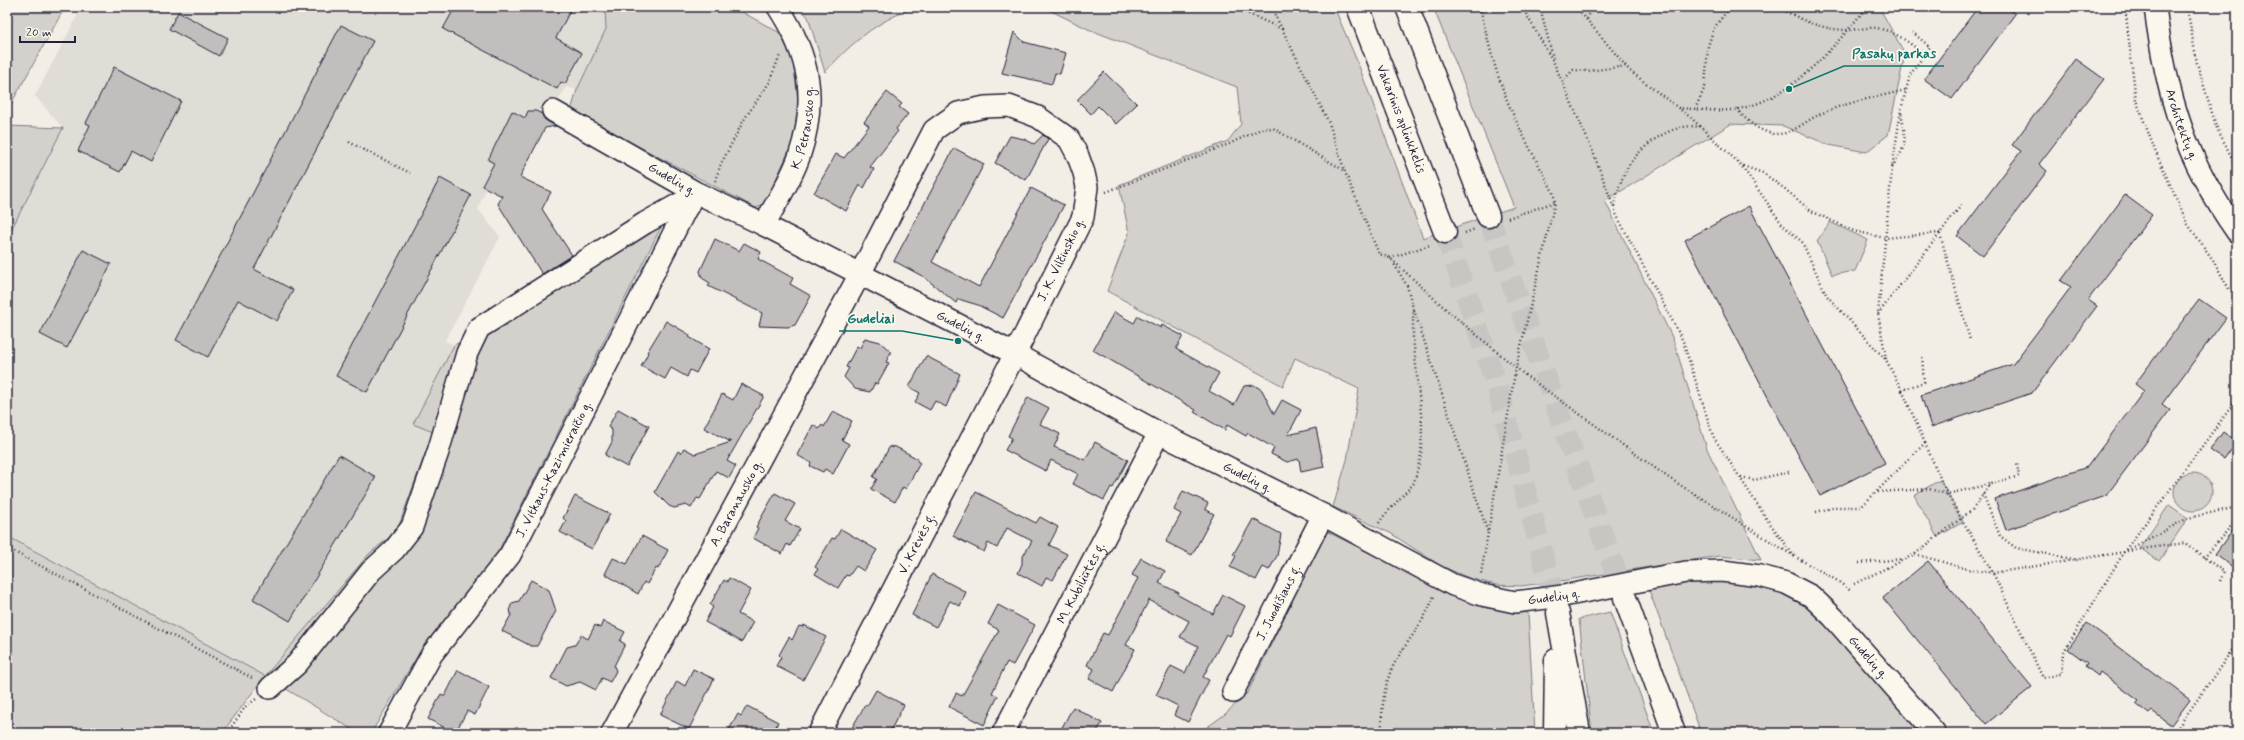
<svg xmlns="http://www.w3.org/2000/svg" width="2244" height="740" font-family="Mynerve,sans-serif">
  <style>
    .built { fill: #e0dcd6 }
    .green { fill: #d4d1cc; stroke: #7b7a84 }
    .building { fill: #c2bebe; stroke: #22223b }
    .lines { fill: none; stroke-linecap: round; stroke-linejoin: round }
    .highway-tunnel { stroke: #c8c5c3; stroke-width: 22; stroke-dasharray: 22 11; stroke-linecap: butt }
    .minor-casing { stroke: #22223b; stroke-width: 24 }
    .highway-casing { stroke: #22223b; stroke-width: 25 }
    .path { stroke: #22223b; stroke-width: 2.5; stroke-dasharray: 1 3; stroke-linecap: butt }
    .minor { stroke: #fbf7ec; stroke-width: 21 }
    .highway { stroke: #fbf7ec; stroke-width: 22 }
    .labels { text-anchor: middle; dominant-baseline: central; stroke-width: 3.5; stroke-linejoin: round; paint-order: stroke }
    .street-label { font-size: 13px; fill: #22223b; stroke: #fbf7ec }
    .leader { fill: none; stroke: #0f766e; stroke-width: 1.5 }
    .callout-dot { fill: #0f766e; stroke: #fbf7ec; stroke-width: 1.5 }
    .callout-label { font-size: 14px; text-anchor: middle; font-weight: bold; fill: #0f766e; stroke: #fbf7ec; stroke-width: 3.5; stroke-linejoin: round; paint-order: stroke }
  </style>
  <rect width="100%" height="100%" fill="#f2eee5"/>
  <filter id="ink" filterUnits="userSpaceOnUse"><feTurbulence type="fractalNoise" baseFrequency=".025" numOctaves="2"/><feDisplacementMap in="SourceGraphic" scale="8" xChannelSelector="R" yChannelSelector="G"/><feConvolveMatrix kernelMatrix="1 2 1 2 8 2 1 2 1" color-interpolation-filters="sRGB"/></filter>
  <g filter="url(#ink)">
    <path class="built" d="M 82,7 L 605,7 L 606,29 L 577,90 L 566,87 L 549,118 L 536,111 L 528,111 L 526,115 L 529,120 L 512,111 L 488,159 L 499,165 L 491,169 L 482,186 L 486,188 L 478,209 L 500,237 L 445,341 L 454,345 L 413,423 L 434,432 L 397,531 L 369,554 L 265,676 L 7,536 L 7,238 L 63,128 L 35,96 Z"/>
    <path class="green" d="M 7,7 L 65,7 L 7,111 Z
      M 605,7 L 733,7 L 780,33 L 793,62 L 799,107 L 792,144 L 765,204 L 756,208 L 571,111 L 577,90 L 606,29 Z
      M 800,7 L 915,7 C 874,23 854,41 825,72 L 808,17 Z
      M 1043,7 L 1334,7 L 1357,61 L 1423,238 L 1514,207 L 1433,7 L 1879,7 L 1905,54 L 1888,135 L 1866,152 L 1829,145 L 1783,126 L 1731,124 L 1605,201 L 1673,339 L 1707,449 L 1761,560 L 1719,556 L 1567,580 L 1521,586 L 1496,585 L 1469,578 L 1441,566 L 1390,533 L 1333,507 L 1347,460 L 1359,389 L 1295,358 L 1283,386 L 1107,291 L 1129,233 L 1119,185 L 1228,141 L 1241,124 L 1237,87 L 1088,29 Z
      M 7,126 L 63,128 L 7,238 Z
      M 665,219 L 497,554 L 421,650 L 371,733 L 358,733 L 265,676 L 222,733 L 7,733 L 7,536 L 265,676 L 369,554 L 397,531 L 433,432 L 413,424 L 454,345 L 487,330 Z
      M 1830,222 L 1868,240 L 1855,271 L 1832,275 L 1817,241 Z
      M2174 492a19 19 0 1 1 38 0a19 19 0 1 1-38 0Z
      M 1940,480 L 1963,522 L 1937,537 L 1914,495 Z
      M 2169,505 L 2188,518 L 2159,561 L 2140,548 Z
      M 1326,531 L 1449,593 L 1487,608 L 1528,613 L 1535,733 L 1199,733 L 1224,715 L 1248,692 Z
      M 1724,580 L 1752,584 L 1784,593 L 1809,608 L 1833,630 L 1922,733 L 1701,733 L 1649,590 L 1698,581 Z
      M 1610,612 L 1654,733 L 1592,733 L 1579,619 Z"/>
    <path class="building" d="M 455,7 L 572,7 L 556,38 L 582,53 L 565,84 L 561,82 L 557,89 L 443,29 Z
      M 1978,7 L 2006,7 L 2015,14 L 1952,99 L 1924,79 Z
      M 178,12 L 228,38 L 219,56 L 169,29 Z
      M 341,25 L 373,41 L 254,269 L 293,290 L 277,321 L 238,300 L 208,357 L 176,340 Z
      M 1014,32 L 1024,42 L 1066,53 L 1060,74 L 1055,73 L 1052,84 L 1002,73 Z
      M 2076,59 L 2104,79 L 2039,164 L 2047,171 L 1983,256 L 1957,236 L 2021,151 L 2012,145 Z
      M 114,67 L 181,101 L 151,162 L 131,151 L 120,172 L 78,151 L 90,125 L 86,123 Z
      M 1104,72 L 1137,104 L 1116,124 L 1098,106 L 1091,114 L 1077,100 Z
      M 887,92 L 902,104 L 899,107 L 908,114 L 896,129 L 898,131 L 870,167 L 874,169 L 864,188 L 860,185 L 846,211 L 814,193 L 836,154 L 844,158 L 869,126 L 864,122 Z
      M 512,111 L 525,118 L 528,111 L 536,111 L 542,114 L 547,121 L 556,126 L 545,128 L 520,177 L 551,192 L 542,209 L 572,255 L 542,274 L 498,204 L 502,196 L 482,186 L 494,163 L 488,160 Z
      M 1043,135 L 1048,139 L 1026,180 L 995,163 L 1010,136 L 1024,139 L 1034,144 Z
      M 954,148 L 984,164 L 932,262 L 979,287 L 1031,188 L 1064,205 L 1003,318 L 978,305 L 958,299 L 956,303 L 924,277 L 894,261 Z
      M 440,178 L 471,195 L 367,392 L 336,376 Z
      M 2125,195 L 2152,215 L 2088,300 L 2097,306 L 2032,393 L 1931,427 L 1921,395 L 2013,364 L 2071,287 L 2061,281 Z
      M 1749,206 L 1885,463 L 1820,496 L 1685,240 Z
      M 715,239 L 739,251 L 744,243 L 761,252 L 758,259 L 793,278 L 790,284 L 811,296 L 795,325 L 788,327 L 759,326 L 762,313 L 708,286 L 710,283 L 702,278 L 700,271 Z
      M 83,250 L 111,264 L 67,348 L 40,334 Z
      M 2199,299 L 2226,318 L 2162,404 L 2170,410 L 2106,496 L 2006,530 L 1995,499 L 2087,467 L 2144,391 L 2135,384 Z
      M 1114,312 L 1134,323 L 1138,316 L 1161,328 L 1162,325 L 1183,336 L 1176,349 L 1219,373 L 1209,391 L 1234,405 L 1244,386 L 1254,385 L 1262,390 L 1274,414 L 1282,400 L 1301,410 L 1288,435 L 1316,428 L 1324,467 L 1301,472 L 1299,459 L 1287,462 L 1271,454 L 1274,448 L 1248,433 L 1246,436 L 1227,425 L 1225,430 L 1194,412 L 1196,410 L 1093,350 Z
      M 666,321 L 690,335 L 689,337 L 709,349 L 696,373 L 690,370 L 687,377 L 671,368 L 665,379 L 641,366 L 648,353 L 647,352 Z
      M 865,338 L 880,342 L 891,352 L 886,362 L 889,363 L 877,384 L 875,383 L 870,392 L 855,389 L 844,377 L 849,368 L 846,367 L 857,346 L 860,348 Z
      M 926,356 L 960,374 L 946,407 L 935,401 L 930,410 L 915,402 L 920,393 L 909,387 Z
      M 741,384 L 764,396 L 727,461 L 736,466 L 729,478 L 716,471 L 700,499 L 697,498 L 691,508 L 686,505 L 674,508 L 669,506 L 655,492 L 678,451 L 681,453 L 684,448 L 695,454 L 731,442 L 704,428 L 722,394 L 733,400 Z
      M 1028,397 L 1049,408 L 1040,424 L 1060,434 L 1054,447 L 1085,460 L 1095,442 L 1128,460 L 1113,488 L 1111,487 L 1104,500 L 1073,484 L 1078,474 L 1051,460 L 1046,471 L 1005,450 L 1012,438 L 1008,436 Z
      M 618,409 L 649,426 L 627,467 L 605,455 L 612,442 L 612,430 L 608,427 Z
      M 833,411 L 852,421 L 842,440 L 849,444 L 833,474 L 825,469 L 823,472 L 810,466 L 811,463 L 797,455 L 813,425 L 819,429 L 822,425 L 824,427 Z
      M 2223,432 L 2237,442 L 2224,460 L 2210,450 Z
      M 890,446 L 893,448 L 894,446 L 918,459 L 917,461 L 920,463 L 906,489 L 903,487 L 895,502 L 871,489 L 877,479 L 873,477 Z
      M 339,455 L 376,477 L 290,621 L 253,599 Z
      M 1183,491 L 1208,503 L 1205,509 L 1214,514 L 1192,555 L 1166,542 L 1181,514 L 1174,510 Z
      M 976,492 L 1036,523 L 1040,517 L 1058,527 L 1049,545 L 1067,554 L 1053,580 L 1046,577 L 1042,586 L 1018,573 L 1022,564 L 1022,558 L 1032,541 L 1007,528 L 997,548 L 988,543 L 984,552 L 953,536 Z
      M 775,493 L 795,504 L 785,521 L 800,529 L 790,546 L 787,544 L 782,554 L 753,538 L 758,528 L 756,527 Z
      M 575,496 L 610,514 L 592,549 L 560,532 L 566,521 L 563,518 Z
      M 1253,519 L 1281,534 L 1277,556 L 1269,570 L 1263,567 L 1256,580 L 1230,567 L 1236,556 L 1233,555 Z
      M 2237,524 L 2237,570 L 2215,554 Z
      M 841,529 L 877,550 L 864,571 L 856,566 L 849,576 L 846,575 L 838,588 L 815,574 L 818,569 L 815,567 L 832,538 L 835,539 Z
      M 642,536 L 668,550 L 658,569 L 656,568 L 647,584 L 644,582 L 638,594 L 605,574 L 613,558 L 627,564 Z
      M 1141,558 L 1165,571 L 1159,583 L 1179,593 L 1178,595 L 1213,614 L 1223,595 L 1245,606 L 1230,636 L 1226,634 L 1203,677 L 1209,680 L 1188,722 L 1174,715 L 1178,706 L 1156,695 L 1171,666 L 1185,673 L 1198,646 L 1180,637 L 1189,621 L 1149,600 L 1126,645 L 1135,649 L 1113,692 L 1089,679 L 1094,669 L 1087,665 L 1103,633 L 1108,635 L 1138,578 L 1132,575 Z
      M 1928,561 L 2032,687 L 1986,724 L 1883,598 Z
      M 932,574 L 966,592 L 960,606 L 950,601 L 936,627 L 912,615 Z
      M 729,578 L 751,590 L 738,614 L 753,622 L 742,642 L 705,622 L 713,607 L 710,605 L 724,580 L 727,582 Z
      M 531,580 L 549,590 L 556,611 L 537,646 L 531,646 L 502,631 L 511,615 L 510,608 L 512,603 L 519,601 Z
      M 998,605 L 1035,625 L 1013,665 L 1007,662 L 992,693 L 998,696 L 984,725 L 949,707 L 956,693 L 962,696 L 999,630 L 988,624 Z
      M 603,621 L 625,632 L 620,641 L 625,644 L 614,666 L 616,671 L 610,682 L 602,678 L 596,690 L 580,682 L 566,686 L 551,678 L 567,647 L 575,645 L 581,635 L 588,639 L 595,625 L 600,628 Z
      M 2087,623 L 2190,700 L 2171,725 L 2152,711 L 2149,714 L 2136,704 L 2139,701 L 2100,672 L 2098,676 L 2085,666 L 2087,663 L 2068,649 Z
      M 804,625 L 826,637 L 803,680 L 776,666 L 781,657 L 779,655 L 789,637 L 792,640 L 799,626 L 803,627 Z
      M 693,669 L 714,679 L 689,729 L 660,715 L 677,681 L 685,686 Z
      M 458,670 L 489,687 L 475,715 L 467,711 L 455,733 L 428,719 L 441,694 L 445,696 Z
      M 876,690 L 904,705 L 889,733 L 849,733 L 865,705 L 867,706 Z
      M 747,706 L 778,722 L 773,733 L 727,733 L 738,714 L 741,716 Z
      M 1073,707 L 1102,723 L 1096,733 L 1059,733 Z"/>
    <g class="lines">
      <path class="highway-tunnel" d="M 1488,216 L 1625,598
        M 1445,232 L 1497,386 L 1558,613"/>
      <defs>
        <g id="minor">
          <path id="s1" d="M 2155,7 C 2166,95 2185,159 2237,232"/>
          <path id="s2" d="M 553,111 L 695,192 L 764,225 L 860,274 L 1015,354 L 1159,433 L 1323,515 L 1453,585 L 1482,595 L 1515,602 L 1563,596 L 1686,572 L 1722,571 L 1760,576 L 1786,583 L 1811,596 L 1833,617 L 1935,733"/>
          <path id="s3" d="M 764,225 C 776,203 791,180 799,157 C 818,100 810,56 778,7"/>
          <path d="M 270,688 L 297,664 L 371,571 L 394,550 L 412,527 L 438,452 L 467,353 L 479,328 L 645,223 L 679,204 L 688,206"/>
          <path id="s4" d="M 1233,692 L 1323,515"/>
          <path id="s5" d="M 389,733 L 432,654 L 510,555 L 693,195"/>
          <path id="s6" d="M 612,733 L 860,274 L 934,130 L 958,113 L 985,107 L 1009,106 L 1038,117 L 1069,139 L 1078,156 L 1084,173 L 1087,187 L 1083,217 L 1015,354 L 819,733"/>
          <path id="s7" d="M 1003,733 L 1159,433"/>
        </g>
        <g id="highway">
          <path id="s8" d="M 1358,7 L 1445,232"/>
          <path d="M 1407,7 L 1488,216"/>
          <path d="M 1625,598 L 1674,733"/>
          <path d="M 1558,613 L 1579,733"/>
          <path d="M 1555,733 L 1556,660"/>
        </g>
      </defs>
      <use href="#minor" class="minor-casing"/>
      <use href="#highway" class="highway-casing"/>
      <path class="path" d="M 800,7 L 823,7
        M 1234,7 L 1284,30
        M 1271,7 L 1329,123 L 1345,172 L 1379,254 L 1390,258 L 1448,311 L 1525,375 L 1669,478 L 1794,556
        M 1480,7 C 1486,33 1492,59 1501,84 C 1514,122 1535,157 1553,192 L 1555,202 L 1516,367 L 1481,574
        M 1522,7 L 1554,63 L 1593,152 L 1617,216 L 1683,341 L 1713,436 L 1766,518 L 1794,556 L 1836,580 L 1851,591
        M 1540,7 L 1553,58
        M 1576,7 L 1630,71 L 1690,117 L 1741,165 L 1782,224 L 1802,242 L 1827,296 L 1886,360 L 1902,390 L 1924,382 L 1922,355
        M 1779,7 C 1800,20 1823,30 1848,30 C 1857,30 1867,27 1876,28 C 1894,30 1911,44 1925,55
        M 2125,7 L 2136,100 L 2156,153 L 2187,223 L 2213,260 L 2229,289 L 2237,297
        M 2187,7 L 2197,63 L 2216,126 L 2237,168
        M 1587,19 L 1591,7
        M 1562,82 L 1573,70 L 1588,71 L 1627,66
        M 1678,108 C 1698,109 1723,113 1743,108 C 1795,95 1834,47 1867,7
        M 1695,109 L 1705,87 L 1708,46 L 1714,28 L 1730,7
        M 1737,109 C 1746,121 1762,134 1778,134 C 1790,134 1801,125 1811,119 C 1838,103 1875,98 1905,90
        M 349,142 L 410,173
        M 1743,166 L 1763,173 L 1785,189 L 1811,211 L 1854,231 L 1885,238 L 1940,233
        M 1892,167 C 1908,145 1906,138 1901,112
        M 715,181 L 721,164 L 745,118 L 769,83 L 780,55
        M 1106,192 L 1229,144 L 1261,129 L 1273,128 L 1345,171
        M 1614,206 C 1618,191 1622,175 1631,162 C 1646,142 1675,122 1700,127
        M 1508,218 L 1555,202
        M 1465,233 L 1475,229
        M 1940,234 L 1970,340
        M 1390,258 L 1430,245
        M 1414,310 L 1488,533
        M 1878,314 L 1963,203
        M 1886,359 L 1878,314 L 1892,168 L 1901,110 L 1910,75 L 1930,47 L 1911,31
        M 1925,443 L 1947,494 L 1993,573 L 2043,678 L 2061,674 L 2063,653 L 2124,552 L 2188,518 L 2237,507
        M 1741,477 L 1754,480 L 1789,472
        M 1878,492 L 1929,489 L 1947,494 L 1991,484
        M 1983,494 L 2000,536 L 2016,548 L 2078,560
        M 1816,512 L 1836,507 L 1861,507 L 1925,443 L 1902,390
        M 1379,523 L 1383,517 L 1414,483 L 1421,455 L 1422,424 L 1413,337 L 1413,308 L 1407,286 L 1393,262
        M 7,548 L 254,679
        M 2127,551 L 2185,543 L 2224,572 L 2220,581
        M 1915,554 L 1972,510 L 1991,484 L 2019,476 L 2017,464
        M 2204,558 L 2237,519
        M 1859,563 L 1902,559
        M 1854,584 L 1915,554 L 1967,569 L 1993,573 L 2124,552 L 2237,399
        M 2229,654 L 2237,660
        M 227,733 L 246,706 L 256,699
        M 1382,733 C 1381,709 1384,680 1397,659 C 1411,636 1424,622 1434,596
        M 2174,733 L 2237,643"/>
      <use href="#minor" class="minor"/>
      <use href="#highway" class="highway"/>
    </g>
  </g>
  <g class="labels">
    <g class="street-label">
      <text stroke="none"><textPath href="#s8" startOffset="120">Vakarinis aplinkkelis</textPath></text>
      <text stroke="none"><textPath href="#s1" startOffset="121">Architektų g.</textPath></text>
      <text stroke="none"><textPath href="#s3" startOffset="106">K. Petrausko g.</textPath></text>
      <text stroke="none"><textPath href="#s2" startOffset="137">Gudelių g.</textPath></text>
      <text transform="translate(1061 260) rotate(-64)">J. K. Vilčinskio g.</text>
      <text stroke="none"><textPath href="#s2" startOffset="461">Gudelių g.</textPath></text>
      <text stroke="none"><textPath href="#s5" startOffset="312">J. Vitkaus-Kazimieraičio g.</textPath></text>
      <text stroke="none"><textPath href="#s2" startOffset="785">Gudelių g.</textPath></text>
      <text stroke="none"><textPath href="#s6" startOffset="261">A. Baranausko g.</textPath></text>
      <text transform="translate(917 544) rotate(-63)">V. Krėvės g.</text>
      <text stroke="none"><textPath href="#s7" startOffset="169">M. Kubiliūtės g.</textPath></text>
      <text stroke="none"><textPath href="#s2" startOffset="1121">Gudelių g.</textPath></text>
      <text stroke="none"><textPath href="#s4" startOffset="100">J. Juodišiaus g.</textPath></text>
      <text stroke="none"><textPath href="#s2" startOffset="1469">Gudelių g.</textPath></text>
    </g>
  </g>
  <path class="leader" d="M1789 89L1844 66H1944M958 341L902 331H839"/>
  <g class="callout-dot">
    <circle cx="1789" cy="89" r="4"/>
    <circle cx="958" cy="341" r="4"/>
  </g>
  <g class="callout-label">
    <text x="1894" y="58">Pasakų parkas</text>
    <text x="871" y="323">Gudeliai</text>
  </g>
  <rect width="2244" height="740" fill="none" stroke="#fbf7ec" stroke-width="24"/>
  <rect x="12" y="12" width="2220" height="716" fill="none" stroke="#22223b" stroke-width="1.5" filter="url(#ink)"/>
  <path d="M20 36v6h55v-6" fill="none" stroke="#22223b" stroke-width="2"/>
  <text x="26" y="36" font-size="12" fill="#22223b" stroke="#fbf7ec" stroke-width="3" paint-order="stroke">20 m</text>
</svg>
